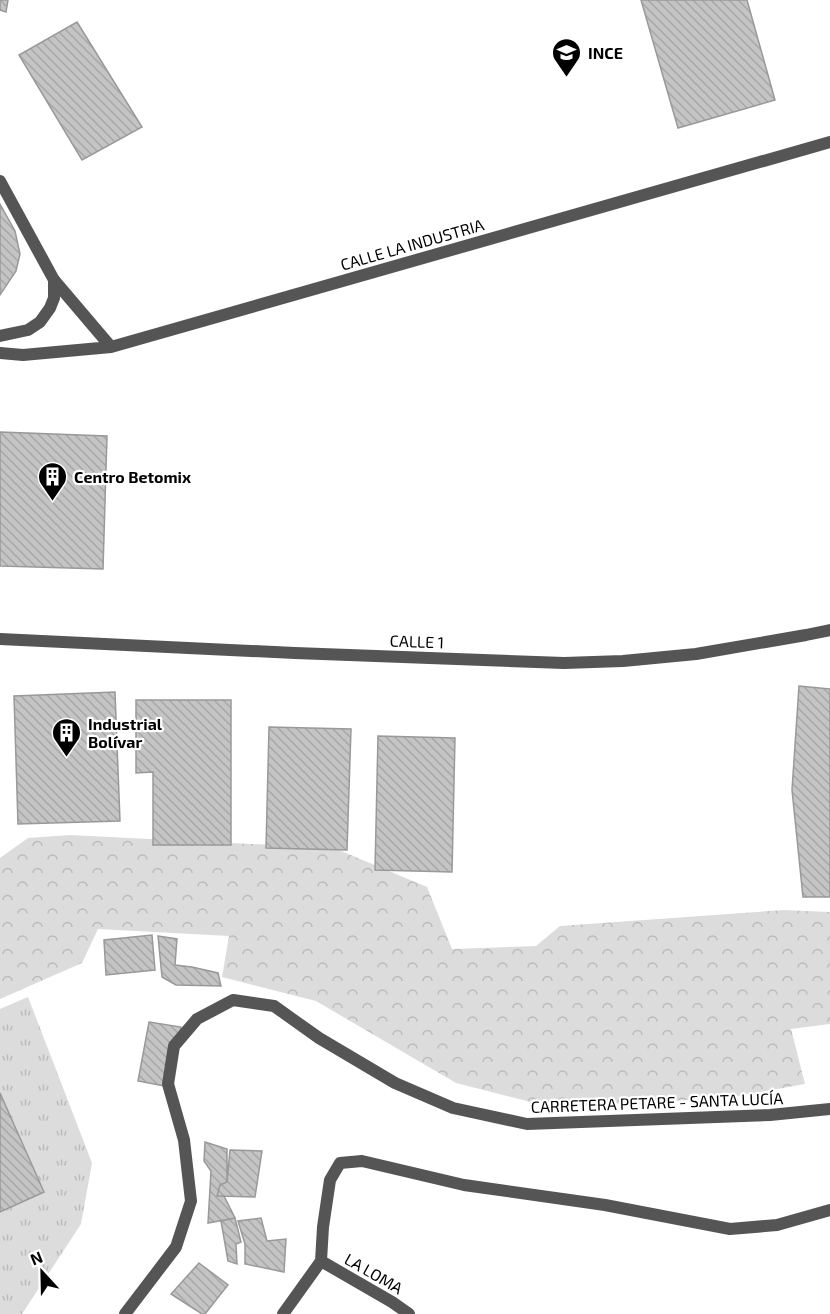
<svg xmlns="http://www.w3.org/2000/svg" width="830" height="1314" font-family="'Exo 2',sans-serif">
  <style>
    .grass { fill: url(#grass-tufts) }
    .forest { fill: url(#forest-crowns) }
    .building { fill: url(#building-back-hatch); stroke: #999; stroke-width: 1.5 }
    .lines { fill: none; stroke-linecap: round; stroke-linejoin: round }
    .minor { stroke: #555; stroke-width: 12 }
    .tertiary { stroke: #555; stroke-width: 12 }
    .labels { text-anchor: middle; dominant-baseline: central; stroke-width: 4.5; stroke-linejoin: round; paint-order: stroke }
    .poi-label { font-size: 16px; font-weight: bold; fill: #000; stroke: #fff; text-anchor: start }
    .street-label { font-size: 16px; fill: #000; stroke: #fff }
  </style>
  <defs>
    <pattern id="grass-tufts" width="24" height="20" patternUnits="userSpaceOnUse" patternTransform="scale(1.5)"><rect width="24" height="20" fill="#dcdcdc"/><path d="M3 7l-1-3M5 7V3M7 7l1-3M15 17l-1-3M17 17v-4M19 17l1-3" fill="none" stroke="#bbb"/></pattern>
    <pattern id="forest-crowns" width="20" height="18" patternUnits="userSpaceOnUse" patternTransform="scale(1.5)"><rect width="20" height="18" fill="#dcdcdc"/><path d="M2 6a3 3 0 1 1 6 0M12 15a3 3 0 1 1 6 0" fill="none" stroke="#bbb"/></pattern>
    <pattern id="building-back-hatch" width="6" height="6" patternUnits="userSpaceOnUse" patternTransform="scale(1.5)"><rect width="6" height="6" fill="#c4c4c4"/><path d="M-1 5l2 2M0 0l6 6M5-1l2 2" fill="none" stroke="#a7a7a7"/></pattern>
  </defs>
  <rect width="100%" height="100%" fill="#fff"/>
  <path class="grass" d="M 28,997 L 92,1163 L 81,1224 L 22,1314 L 0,1314 L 0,1009 Z"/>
  <path class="forest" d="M 70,835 L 334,848 L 427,887 L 452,949 L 536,946 L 560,926 L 784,910 L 830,912 L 830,1024 L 791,1029 L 805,1084 L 727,1098 L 551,1107 L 456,1083 L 316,1001 L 222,977 L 229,936 L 98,929 L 82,963 L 0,999 L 0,858 L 28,838 Z"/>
  <path class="building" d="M 0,0 L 8,0 L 6,12 L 0,10 Z
    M 641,0 L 747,0 L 775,100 L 678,128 Z
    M 77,22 L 142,127 L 82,160 L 19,55 Z
    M 0,204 L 15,231 L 20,254 L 16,271 L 0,295 Z
    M 0,432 L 107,436 L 103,569 L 0,566 Z
    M 799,686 L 830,689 L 830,897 L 803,897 L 792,790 Z
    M 115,692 L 120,821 L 18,824 L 14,696 Z
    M 136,700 L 231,700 L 231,845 L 153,845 L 153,772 L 136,773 Z
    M 269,727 L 351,729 L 347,850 L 266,848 Z
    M 378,736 L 455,738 L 452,872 L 375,870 Z
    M 152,935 L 155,970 L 106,975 L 104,940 Z
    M 158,936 L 177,939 L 175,965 L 192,967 L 218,973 L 221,986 L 176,985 L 162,977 Z
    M 149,1022 L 181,1027 L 170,1087 L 138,1081 Z
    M 0,1093 L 44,1192 L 0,1212 Z
    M 205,1142 L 227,1149 L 227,1182 L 220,1185 L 217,1196 L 224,1196 L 235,1218 L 208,1223 L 211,1171 L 204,1161 Z
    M 230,1150 L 262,1151 L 255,1197 L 217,1196 L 220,1185 L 227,1182 Z
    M 235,1218 L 241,1242 L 236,1244 L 237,1264 L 228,1261 L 221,1221 Z
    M 261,1218 L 267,1241 L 286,1239 L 284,1272 L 245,1264 L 245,1244 L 238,1221 Z
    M 199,1263 L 228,1285 L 205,1314 L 202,1314 L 171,1294 Z"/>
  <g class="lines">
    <path class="minor" d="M 54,280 L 111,347
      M 0,353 L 23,355 L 111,347 L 830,142
      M 0,639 L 295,653 L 564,663 L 623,661 L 696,654 L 806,635 L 830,630
      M 321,1261 L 392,1302 L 409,1314
      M 125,1314 L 176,1247 L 191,1201 L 184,1140 L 168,1084 L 174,1046 L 197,1019 L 233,1000 L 274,1006 L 319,1038 L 395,1083 L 453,1108 L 527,1124 L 770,1115 L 830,1109
      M 283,1314 L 321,1261 L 323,1227 L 330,1180 L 340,1163 L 362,1161 L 464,1185 L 605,1205 L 730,1229 L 777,1225 L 830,1210"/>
    <path class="tertiary" d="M 0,181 L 54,280 L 54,298 L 50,308 L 40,322 L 28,330 L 0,336"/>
  </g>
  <defs>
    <symbol id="university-pin" viewBox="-11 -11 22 30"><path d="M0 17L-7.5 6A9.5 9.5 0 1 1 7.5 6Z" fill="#000" stroke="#fff"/><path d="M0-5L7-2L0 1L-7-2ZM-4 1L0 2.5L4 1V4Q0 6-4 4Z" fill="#fff"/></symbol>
    <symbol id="building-pin" viewBox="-11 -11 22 30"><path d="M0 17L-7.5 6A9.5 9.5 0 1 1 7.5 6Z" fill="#000" stroke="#fff"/><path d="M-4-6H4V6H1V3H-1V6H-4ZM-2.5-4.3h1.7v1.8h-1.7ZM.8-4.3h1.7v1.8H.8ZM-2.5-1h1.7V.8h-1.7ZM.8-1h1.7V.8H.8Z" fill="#fff"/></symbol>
  </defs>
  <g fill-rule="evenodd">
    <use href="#university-pin" x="550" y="36" width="33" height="45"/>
    <use href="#building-pin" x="36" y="460" width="33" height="45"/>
    <use href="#building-pin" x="50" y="716" width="33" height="45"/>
  </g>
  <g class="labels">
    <g class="poi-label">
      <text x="588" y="52">INCE</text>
      <text x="74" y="476">Centro Betomix</text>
      <text x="88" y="723">Industrial<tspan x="88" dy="18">Bolívar</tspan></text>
    </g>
    <g class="street-label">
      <text transform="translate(412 244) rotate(-16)">CALLE LA INDUSTRIA</text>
      <text transform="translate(417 641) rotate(2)">CALLE 1</text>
      <text transform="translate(657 1102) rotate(-2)">CARRETERA PETARE - SANTA LUCÍA</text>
      <text transform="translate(374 1273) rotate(30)">LA LOMA</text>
    </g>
  </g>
  <g transform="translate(42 1272) rotate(338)" stroke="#ffffff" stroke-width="4.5" paint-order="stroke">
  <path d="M0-4.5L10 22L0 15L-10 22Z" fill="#000000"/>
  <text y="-9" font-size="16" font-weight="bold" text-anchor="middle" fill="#000000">N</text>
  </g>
</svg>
